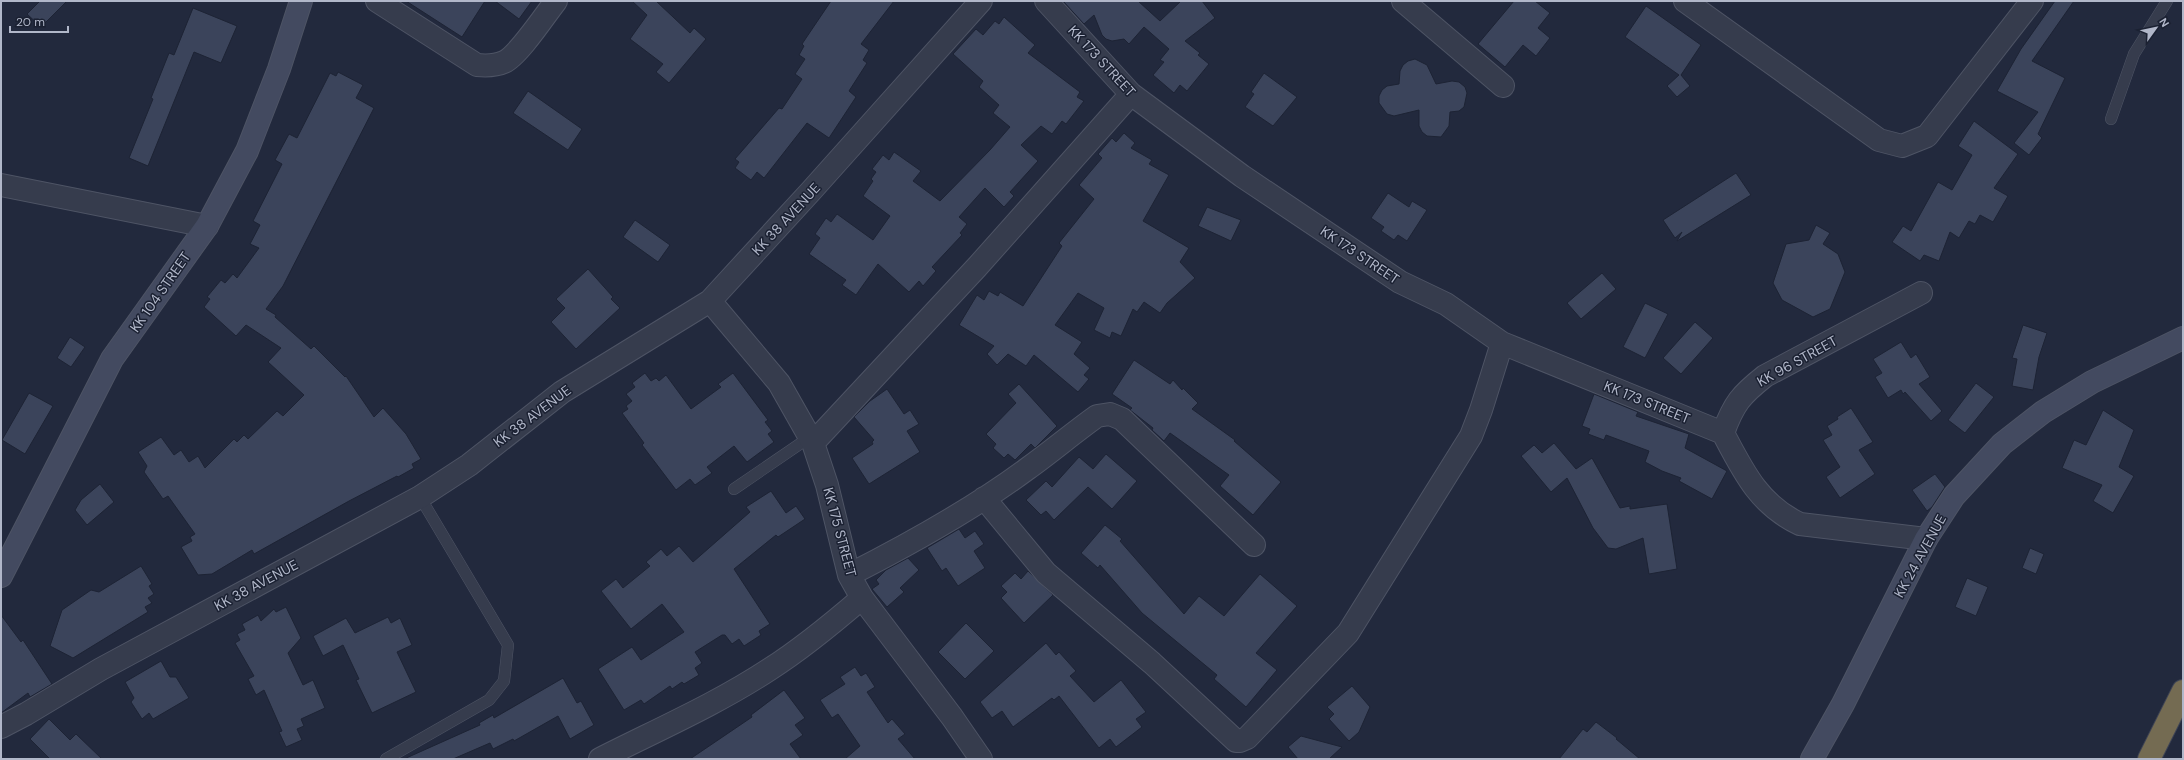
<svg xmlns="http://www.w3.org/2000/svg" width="2184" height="760" font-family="'DM Sans',sans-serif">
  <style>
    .building { fill: #3b445b; stroke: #1d2334 }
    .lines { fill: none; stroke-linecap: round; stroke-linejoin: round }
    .lane-casing { stroke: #4e5465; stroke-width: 12 }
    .street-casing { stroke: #4e5465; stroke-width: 24 }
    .secondary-casing { stroke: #4e5465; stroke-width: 24 }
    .highway-casing { stroke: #3e4455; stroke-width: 24 }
    .lane { stroke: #363c4d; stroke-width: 11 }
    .street { stroke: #363c4d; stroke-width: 22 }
    .secondary { stroke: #434a60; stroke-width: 22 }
    .highway { stroke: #746b52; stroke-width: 22 }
    .labels { text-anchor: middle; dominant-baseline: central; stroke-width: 3; stroke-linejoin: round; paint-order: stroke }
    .street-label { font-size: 14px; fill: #b1b7c9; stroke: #1b2132 }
  </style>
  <rect width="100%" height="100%" fill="#22293d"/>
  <path class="building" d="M 40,1 L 67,1 L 41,27 L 27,14 Z
    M 406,1 L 485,1 L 462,37 Z
    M 495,1 L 532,1 L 519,19 Z
    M 632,1 L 656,1 L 690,33 L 694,28 L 706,39 L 669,83 L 656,72 L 663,64 L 630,39 L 647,15 Z
    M 831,1 L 894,1 L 861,44 L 869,50 L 863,60 L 867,63 L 849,91 L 856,97 L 829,138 L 807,123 L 764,178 L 757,172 L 751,180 L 735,168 L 739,162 L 735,159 L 779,108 L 782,109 L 802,79 L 795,74 L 805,59 L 799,55 L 804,46 L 802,44 Z
    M 1063,1 L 1138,1 L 1160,21 L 1181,1 L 1202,1 L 1215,18 L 1185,41 L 1200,53 L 1198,55 L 1209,64 L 1187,91 L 1180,85 L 1174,93 L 1153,75 L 1164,62 L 1160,60 L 1169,49 L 1144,27 L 1129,44 L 1124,39 L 1112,41 L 1106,39 L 1102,35 L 1094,15 L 1084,24 Z
    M 1514,1 L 1535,1 L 1550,13 L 1538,28 L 1550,38 L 1536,56 L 1523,45 L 1505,67 L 1478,44 Z
    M 2055,1 L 2074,1 L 2032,61 L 2065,78 L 2038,134 L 2042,138 L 2029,155 L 2014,143 L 2038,112 L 1997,91 L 2021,49 Z
    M 1646,6 L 1701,45 L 1681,75 L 1690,86 L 1677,97 L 1667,86 L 1679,75 L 1625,37 Z
    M 193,8 L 237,26 L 221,63 L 194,52 L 148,166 L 129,158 L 153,99 L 151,98 L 169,53 L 174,55 Z
    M 1004,17 L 1035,45 L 1028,53 L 1080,92 L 1077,97 L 1084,101 L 1066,124 L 1062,121 L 1052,134 L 1041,126 L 1021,145 L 1038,161 L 1010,192 L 1014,196 L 1004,207 L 985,188 L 959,217 L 967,224 L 960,233 L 962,235 L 932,267 L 936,271 L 923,286 L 919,281 L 909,292 L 878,264 L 856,295 L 842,285 L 846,280 L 809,254 L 820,238 L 815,234 L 826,218 L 831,222 L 837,214 L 873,240 L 890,216 L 863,196 L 873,181 L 871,179 L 876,172 L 872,169 L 883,155 L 889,160 L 894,152 L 921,171 L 913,181 L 940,201 L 990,150 L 1010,127 L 993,113 L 999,105 L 979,87 L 983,81 L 953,54 L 976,29 L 983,35 L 995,21 L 999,24 Z
    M 1415,59 L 1427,65 L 1436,84 L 1452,81 L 1459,82 L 1465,87 L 1467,93 L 1464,107 L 1459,111 L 1450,112 L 1449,126 L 1441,137 L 1427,136 L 1422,132 L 1419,126 L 1419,110 L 1394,116 L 1387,114 L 1379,103 L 1379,96 L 1382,90 L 1387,86 L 1399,84 L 1400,71 L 1403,65 L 1408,61 Z
    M 338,72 L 363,85 L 356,98 L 374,108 L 283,286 L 266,309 L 276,315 L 275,317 L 311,349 L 314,346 L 345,377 L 346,376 L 374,417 L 383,408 L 406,434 L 421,459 L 412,464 L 414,468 L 398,477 L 397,476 L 349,501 L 254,554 L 252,550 L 212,574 L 198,575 L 181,547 L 192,541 L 190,537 L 195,534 L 168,496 L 163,499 L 144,472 L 147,466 L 138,452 L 161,437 L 174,455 L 181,450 L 189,462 L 198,456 L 205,468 L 234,439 L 237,442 L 244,435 L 248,439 L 277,411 L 283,416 L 304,395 L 268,362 L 281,348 L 246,325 L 236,336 L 204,307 L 210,299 L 207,297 L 221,280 L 225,283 L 233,274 L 237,278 L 259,248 L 250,244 L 260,225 L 253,221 L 282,164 L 275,160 L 289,134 L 297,138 L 330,73 L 336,76 Z
    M 1264,73 L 1297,97 L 1273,126 L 1245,107 L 1254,94 L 1251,92 Z
    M 528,91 L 582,129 L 568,150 L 513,113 Z
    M 1974,121 L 2018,154 L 1994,188 L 2008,196 L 1993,222 L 1980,215 L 1975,224 L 1969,221 L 1959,238 L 1950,232 L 1939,261 L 1924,255 L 1920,261 L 1892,242 L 1903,226 L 1911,231 L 1938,182 L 1952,190 L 1972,155 L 1958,146 Z
    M 1124,133 L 1135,143 L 1131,148 L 1152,160 L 1149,164 L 1169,175 L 1143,221 L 1189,248 L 1180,262 L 1195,278 L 1167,303 L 1160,313 L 1144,302 L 1137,312 L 1133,309 L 1121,336 L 1112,332 L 1110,338 L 1094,330 L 1104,308 L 1078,293 L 1055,325 L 1082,342 L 1074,354 L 1090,368 L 1084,375 L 1089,379 L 1078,392 L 1034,355 L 1026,366 L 1008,354 L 997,365 L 987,354 L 994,346 L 959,325 L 977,295 L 984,300 L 989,291 L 998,296 L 1000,292 L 1023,306 L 1062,246 L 1059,243 L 1094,199 L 1079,185 L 1102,158 L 1098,154 L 1112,138 L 1116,142 Z
    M 1736,173 L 1751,195 L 1677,241 L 1682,232 L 1675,238 L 1663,220 Z
    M 1388,193 L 1409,207 L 1412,201 L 1427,210 L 1407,241 L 1398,235 L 1394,240 L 1381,231 L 1384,227 L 1371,218 Z
    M 1207,207 L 1241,220 L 1231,241 L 1198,226 Z
    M 635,220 L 670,245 L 658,262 L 623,237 Z
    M 1816,225 L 1830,233 L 1823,244 L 1838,254 L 1845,272 L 1830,309 L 1813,317 L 1782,300 L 1773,283 L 1786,244 L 1809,240 Z
    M 588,269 L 613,297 L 611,299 L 620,308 L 576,349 L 551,322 L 565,308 L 556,299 Z
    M 1602,273 L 1616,289 L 1581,319 L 1567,303 Z
    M 1645,303 L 1668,314 L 1645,358 L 1623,347 Z
    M 1695,322 L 1713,338 L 1681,374 L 1663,358 Z
    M 2023,325 L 2047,333 L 2039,357 L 2033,390 L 2012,386 L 2017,359 L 2012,358 Z
    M 70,337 L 85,347 L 71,367 L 57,358 Z
    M 1901,342 L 1911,358 L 1916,354 L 1930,377 L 1919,384 L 1942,411 L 1931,421 L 1905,392 L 1903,394 L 1901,390 L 1888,398 L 1875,377 L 1882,373 L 1873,359 Z
    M 1134,360 L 1170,384 L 1173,380 L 1182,390 L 1183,388 L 1198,403 L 1192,409 L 1235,440 L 1234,441 L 1281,482 L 1253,515 L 1220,486 L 1229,475 L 1170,433 L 1164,441 L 1152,430 L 1153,428 L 1130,410 L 1132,408 L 1112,394 Z
    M 645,373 L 651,381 L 656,378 L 659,381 L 666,375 L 691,409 L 721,387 L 718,384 L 733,373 L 768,420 L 765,422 L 772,431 L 768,434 L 774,442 L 747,462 L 734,446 L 707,467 L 712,473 L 695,485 L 690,479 L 676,490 L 642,445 L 644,443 L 622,413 L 628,409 L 626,406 L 632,401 L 626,394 L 635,387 L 632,383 Z
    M 1976,383 L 1994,397 L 1965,433 L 1948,420 Z
    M 1019,384 L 1057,426 L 1035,448 L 1031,444 L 1015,460 L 1008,454 L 1004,458 L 993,448 L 996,444 L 986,434 L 1016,403 L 1008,394 Z
    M 887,389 L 904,414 L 910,410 L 919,424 L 907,431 L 920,452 L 869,484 L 852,458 L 873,444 L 872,442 L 874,440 L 854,417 L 870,401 Z
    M 29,393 L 53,406 L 25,454 L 2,440 Z
    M 1594,394 L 1638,412 L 1636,416 L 1689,434 L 1685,448 L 1727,471 L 1712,499 L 1679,481 L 1681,478 L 1662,471 L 1645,462 L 1649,451 L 1606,435 L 1604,440 L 1588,434 L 1590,429 L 1582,426 Z
    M 1851,408 L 1873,442 L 1859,450 L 1875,474 L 1840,498 L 1826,477 L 1840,467 L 1823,440 L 1832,435 L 1827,426 L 1838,419 L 1837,417 Z
    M 2103,410 L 2134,430 L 2119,467 L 2134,476 L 2113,513 L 2093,501 L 2102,485 L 2062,468 L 2074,440 L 2086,445 Z
    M 1554,443 L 1576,469 L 1592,458 L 1620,508 L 1630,506 L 1630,509 L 1667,504 L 1677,569 L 1649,574 L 1643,538 L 1616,549 L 1608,548 L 1593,528 L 1567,478 L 1551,492 L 1521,456 L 1534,445 L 1542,453 Z
    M 1106,454 L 1137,481 L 1112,509 L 1088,487 L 1054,520 L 1046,511 L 1041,515 L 1026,500 L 1046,481 L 1052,487 L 1079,457 L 1093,469 Z
    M 1935,474 L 1945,487 L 1932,507 L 1927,511 L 1912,490 Z
    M 100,484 L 114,502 L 87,525 L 75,510 L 81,500 Z
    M 771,491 L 786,513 L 796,506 L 805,519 L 778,537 L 776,535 L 734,569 L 770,624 L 759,631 L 761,635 L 744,646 L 739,639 L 732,644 L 725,635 L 722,635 L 695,652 L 702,663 L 695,668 L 699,675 L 684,684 L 682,682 L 672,689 L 670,686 L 644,704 L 641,700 L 624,710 L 598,669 L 632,647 L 641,660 L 684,632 L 662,604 L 631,629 L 601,591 L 616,579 L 623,588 L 650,566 L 646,562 L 661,549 L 667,556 L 679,546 L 693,562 L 750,512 L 746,507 Z
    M 1105,525 L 1122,539 L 1120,541 L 1184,614 L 1199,596 L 1224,616 L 1260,574 L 1297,606 L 1256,653 L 1277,670 L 1246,707 L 1214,679 L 1217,675 L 1142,613 L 1100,565 L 1098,568 L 1081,553 Z
    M 959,529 L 965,538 L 975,531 L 984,544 L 974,551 L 985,568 L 958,586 L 946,568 L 942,571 L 927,548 Z
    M 2030,548 L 2044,554 L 2036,574 L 2022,568 Z
    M 908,558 L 919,570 L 900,588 L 904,592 L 887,607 L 872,589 L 879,584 L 876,580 L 886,570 Z
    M 141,566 L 152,584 L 149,586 L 154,594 L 148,598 L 152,603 L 145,607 L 148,612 L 73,658 L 50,646 L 62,610 L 91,590 L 99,592 Z
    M 1028,571 L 1053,595 L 1024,623 L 1001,598 L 1007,592 L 1001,586 L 1015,573 L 1021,579 Z
    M 1967,578 L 1988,587 L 1976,616 L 1955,607 Z
    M 286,607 L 301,638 L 288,653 L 303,685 L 313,680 L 325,708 L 301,719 L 304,726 L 297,729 L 302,740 L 286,747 L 279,732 L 282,731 L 264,690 L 256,695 L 248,679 L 254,676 L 235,643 L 240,640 L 237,634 L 245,630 L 242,624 L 258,615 L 261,621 L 274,609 L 276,612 Z
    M 1,615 L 21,642 L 23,640 L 52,684 L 30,697 L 28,693 L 1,713 Z
    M 388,617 L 391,623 L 400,618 L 412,645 L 397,652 L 416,692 L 372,713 L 356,680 L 359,679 L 343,645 L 323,656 L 313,636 L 346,618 L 355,633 Z
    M 966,623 L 994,651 L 965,679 L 938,652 Z
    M 1046,643 L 1056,655 L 1059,652 L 1076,671 L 1070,676 L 1094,702 L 1121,680 L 1146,712 L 1136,719 L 1142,727 L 1116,747 L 1110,739 L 1099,748 L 1059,696 L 1054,700 L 1052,698 L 1013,727 L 1002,711 L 992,718 L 980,702 Z
    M 161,661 L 170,677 L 176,677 L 189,698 L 153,719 L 149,713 L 142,719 L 131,702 L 134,698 L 125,682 Z
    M 855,667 L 861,676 L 866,673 L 875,687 L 867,692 L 888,723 L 892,719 L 905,734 L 898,739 L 915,759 L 845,759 L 860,746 L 838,714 L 832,718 L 820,700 L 845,684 L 840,677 Z
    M 563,678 L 577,703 L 581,701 L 594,725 L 570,739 L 558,716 L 514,741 L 513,739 L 493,749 L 490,743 L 453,759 L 404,759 L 480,725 L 479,723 L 493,715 L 494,718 Z
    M 1352,686 L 1370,707 L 1359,732 L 1349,741 L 1329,719 L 1334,714 L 1327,707 Z
    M 784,690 L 805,718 L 795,725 L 803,735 L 790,744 L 801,759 L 690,759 L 752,717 L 751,715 Z
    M 49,719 L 70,740 L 76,734 L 102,759 L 50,759 L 30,739 Z
    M 1596,722 L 1617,738 L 1616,739 L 1640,759 L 1559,759 L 1583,729 L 1587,732 Z
    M 1301,736 L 1342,747 L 1329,759 L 1298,759 L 1288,747 Z"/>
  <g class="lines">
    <defs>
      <path id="lane" d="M 2111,119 L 2134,54 L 2167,1
        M 734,489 L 810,437
        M 386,759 L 489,700 L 504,681 L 508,645 L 420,497"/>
      <path id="street" d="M 377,1 L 477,65 C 487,66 495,66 504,62 C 518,56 545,15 556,1
        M 1046,1 L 1131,94 L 1242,176 L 1400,282 L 1446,304 L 1502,343 L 1723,433
        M 1403,1 L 1503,86
        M 1685,1 L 1879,140 L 1902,146 L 1927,136 L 2032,1
        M 1,185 L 207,226
        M 1921,293 L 1765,376 C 1741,395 1734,403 1723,433 C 1743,471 1759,505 1800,524 L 1926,539
        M 710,301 L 779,383 L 813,443 L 827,485 L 849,575 L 862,598 L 952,717 L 981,759
        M 813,443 L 977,267 L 1131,94
        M 984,498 L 1046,573 L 1152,663 L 1236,741 L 1240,741 L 1247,738 L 1348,633 L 1471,436 L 1481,410 L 1502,343
        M 849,575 C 908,545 973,509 1027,469 C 1051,452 1073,433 1097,416 L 1110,414 L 1122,419 L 1254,545
        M 1,727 L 26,714 L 101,669 L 420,497 L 469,465 L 562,392 L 710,301 L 811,191 L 981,1
        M 600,759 C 657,730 717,704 770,669 C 803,648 833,623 862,598"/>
      <path id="secondary" d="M 1,576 L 112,359 L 207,226 L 247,151 L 279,69 L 301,1
        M 1812,759 L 1843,704 L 1926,539 L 1954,496 L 2002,444 L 2043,412 L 2092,382 L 2183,338"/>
      <path id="highway" d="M 2149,759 L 2183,691"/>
    </defs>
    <use href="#lane" class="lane-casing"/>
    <use href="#street" class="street-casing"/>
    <use href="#secondary" class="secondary-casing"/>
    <use href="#highway" class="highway-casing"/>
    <use href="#lane" class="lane"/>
    <use href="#street" class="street"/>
    <use href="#secondary" class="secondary"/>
    <use href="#highway" class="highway"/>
  </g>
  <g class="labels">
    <g class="street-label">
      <text transform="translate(1102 61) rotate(47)">KK 173 STREET</text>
      <text transform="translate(786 219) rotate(-47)">KK 38 AVENUE</text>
      <text transform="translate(1360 255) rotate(34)">KK 173 STREET</text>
      <text transform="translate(160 292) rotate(-55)">KK 104 STREET</text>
      <text transform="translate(1797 361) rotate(-29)">KK 96 STREET</text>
      <text transform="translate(1647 402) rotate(22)">KK 173 STREET</text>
      <text transform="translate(532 416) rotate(-37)">KK 38 AVENUE</text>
      <text transform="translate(840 532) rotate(75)">KK 175 STREET</text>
      <text transform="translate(1920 556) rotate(-61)">KK 24 AVENUE</text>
      <text transform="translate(256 585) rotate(-28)">KK 38 AVENUE</text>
    </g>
  </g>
  <rect width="2184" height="760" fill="none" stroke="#b1b7c9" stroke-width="4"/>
  <g transform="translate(2156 28) rotate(57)" stroke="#1b2132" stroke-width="3" paint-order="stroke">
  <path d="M0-3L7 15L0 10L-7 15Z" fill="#b1b7c9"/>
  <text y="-6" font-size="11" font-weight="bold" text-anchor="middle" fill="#b1b7c9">N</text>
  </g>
  <path d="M10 26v6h58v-6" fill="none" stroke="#b1b7c9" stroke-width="2"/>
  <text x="16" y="26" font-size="12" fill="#b1b7c9" stroke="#1b2132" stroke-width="3" paint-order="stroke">20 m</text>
</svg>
